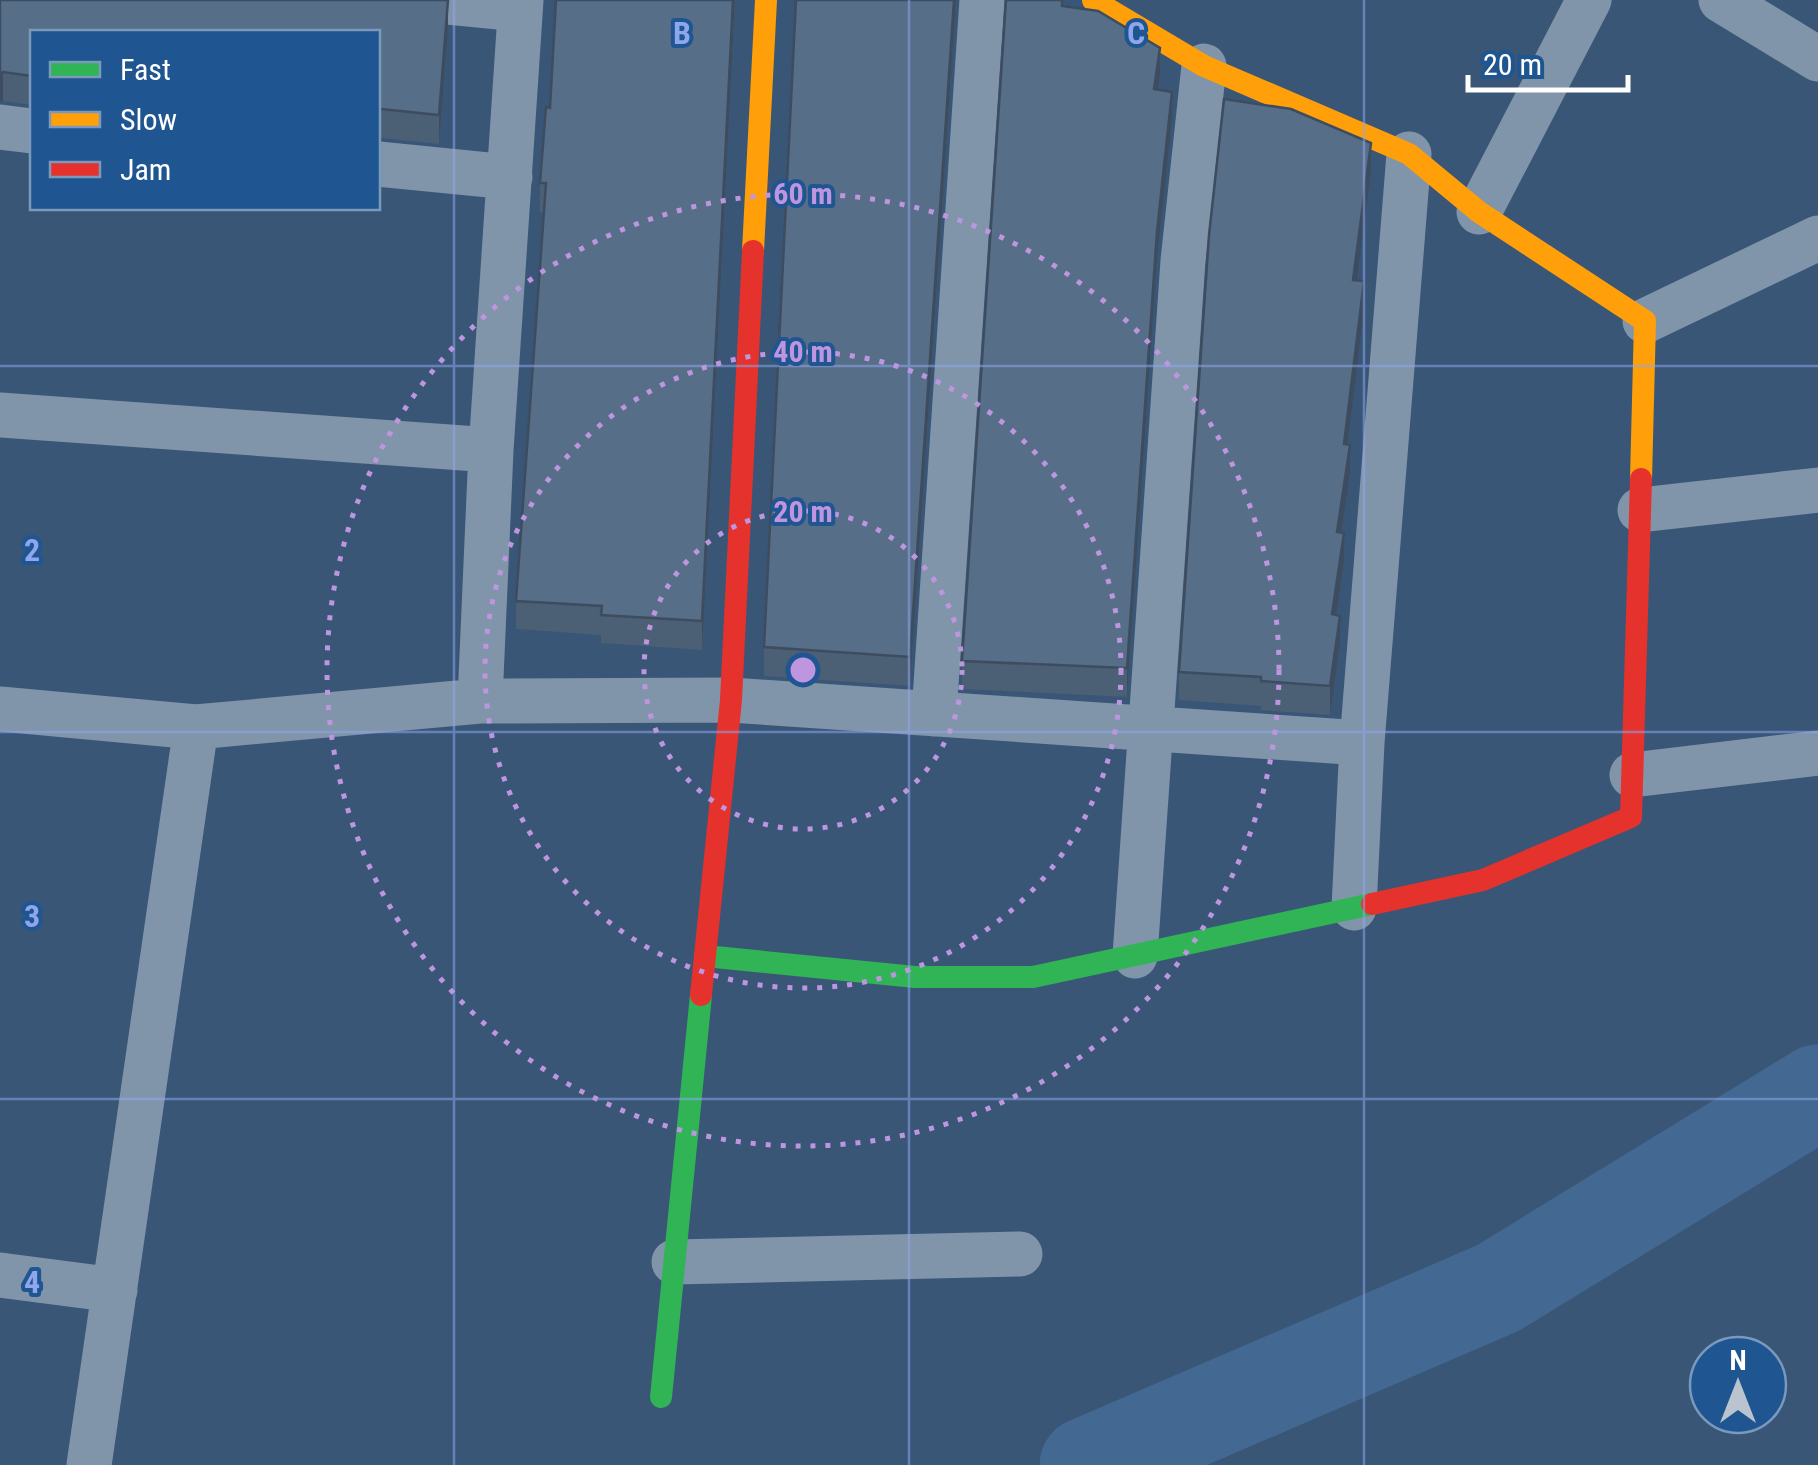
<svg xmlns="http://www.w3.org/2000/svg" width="1818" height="1465" font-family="'Roboto Condensed',sans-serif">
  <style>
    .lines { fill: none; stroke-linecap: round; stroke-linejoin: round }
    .river { stroke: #436891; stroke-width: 95 }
    .street { stroke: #8195aa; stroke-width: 45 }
    .fast { stroke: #30b455; stroke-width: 22 }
    .slow { stroke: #ff9f0a; stroke-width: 22 }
    .jam { stroke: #e5322d; stroke-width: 22 }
    .wall { fill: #4b5f75 }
    .shaded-wall { fill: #3d4d5f }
    .building { fill: #576e88; stroke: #3d4d5f; stroke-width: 2.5 }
    .grid { fill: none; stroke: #8ea6ec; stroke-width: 2.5; stroke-opacity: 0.55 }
    .ring { fill: none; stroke: #bd96df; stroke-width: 5; stroke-dasharray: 5 10 }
    .grid-label { font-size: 32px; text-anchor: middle; font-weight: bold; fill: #8ea6ec; stroke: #1f5591; stroke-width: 8; stroke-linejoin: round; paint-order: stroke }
    .centre { fill: #bd96df; stroke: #1f5591; stroke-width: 5 }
    .ring-label { font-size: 30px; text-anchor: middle; font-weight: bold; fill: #bd96df; stroke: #1f5591; stroke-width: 8; stroke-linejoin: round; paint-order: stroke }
  </style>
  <rect width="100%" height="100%" fill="#395677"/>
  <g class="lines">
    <path class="river" d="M 1087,1465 L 1498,1288 L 1818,1092"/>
    <path class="street" d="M 427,0 L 520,9
      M 1721,0 L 1818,59
      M 0,127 L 32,131
      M 378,164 L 510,177
      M 1479,212 L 1589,0
      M 1645,321 L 1818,238
      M 0,415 L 491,450
      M 1640,510 L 1818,490
      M 480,701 L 491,450 L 521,0
      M 0,709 L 196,727 L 480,701 L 731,700 L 1362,743
      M 934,714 L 982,0
      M 1632,775 L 1818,753
      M 1354,908 L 1362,743 L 1409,154
      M 1135,956 L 1183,261 L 1204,66
      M 674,1262 L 1020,1254
      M 0,1275 L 115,1290
      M 89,1465 L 196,727"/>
    <path class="fast" d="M 705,956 L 915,977 L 1033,977 L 1372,904
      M 661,1397 L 701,995"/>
    <path class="slow" d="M 1093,0 L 1204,66 L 1409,154 L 1479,212 L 1645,321 L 1641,479
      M 753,251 L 766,0"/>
    <path class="jam" d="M 1372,904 L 1483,880 L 1631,817 L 1641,479
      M 701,995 L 731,700 L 753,251"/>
  </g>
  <path class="wall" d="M 0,0 L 448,28 L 439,144 L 381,138 L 378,139 L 378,32 L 32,32 L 32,105 L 3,101 L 0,102 Z
    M 556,0 L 735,0 L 702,650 L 601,643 L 601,635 L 516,629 L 516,601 L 544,212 L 540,212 L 540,183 L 550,108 Z
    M 956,0 L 910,686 L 764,676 L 764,647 Z
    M 1063,6 L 1160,76 L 1158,90 L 1172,120 L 1157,259 L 1127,697 L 962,689 L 962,661 Z
    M 1371,172 L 1356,280 L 1364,310 L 1347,445 L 1350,474 L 1341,533 L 1344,562 L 1336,615 L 1340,644 L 1330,715 L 1261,710 L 1261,706 L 1179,700 L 1179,672 Z"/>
  <path class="shaded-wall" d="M 448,0 L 448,28 L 439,144 L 439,115 Z
    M 733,0 L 735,0 L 702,650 L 702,621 Z
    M 954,0 L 956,0 L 910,686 L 910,657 Z
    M 1160,48 L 1160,76 L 1154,118 L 1154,89 Z
    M 3,72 L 3,101 L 0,102 L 0,74 Z
    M 1172,92 L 1172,120 L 1157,259 L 1127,697 L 1127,668 L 1157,231 Z
    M 381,109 L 381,138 L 378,139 L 378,110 Z
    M 1371,143 L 1371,172 L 1353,309 L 1353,280 Z
    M 1364,281 L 1364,310 L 1344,473 L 1344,444 Z
    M 1350,445 L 1350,474 L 1337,561 L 1337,532 Z
    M 1344,533 L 1344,562 L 1332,643 L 1332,614 Z
    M 1340,616 L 1340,644 L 1330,715 L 1330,686 Z"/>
  <path class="building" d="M 0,0 L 448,0 L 439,115 L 381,109 L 378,110 L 378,32 L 32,32 L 32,76 L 3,72 L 0,74 Z
    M 556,0 L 733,0 L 702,621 L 601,615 L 602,606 L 516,601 L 546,183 L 540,183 L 546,107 L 550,108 Z
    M 796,0 L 954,0 L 910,657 L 764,647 Z
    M 1006,0 L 1062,0 L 1062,6 L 1098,11 L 1160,48 L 1154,89 L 1172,92 L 1157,231 L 1127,668 L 962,661 Z
    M 1224,99 L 1291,109 L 1371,143 L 1353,280 L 1364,281 L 1344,444 L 1350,445 L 1337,532 L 1344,533 L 1332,614 L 1340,616 L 1330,686 L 1261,681 L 1261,677 L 1179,672 L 1209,235 Z"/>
  <path class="grid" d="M 454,0 L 454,1465M 909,0 L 909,1465M 1364,0 L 1364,1465M 0,366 L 1818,366M 0,732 L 1818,732M 0,1099 L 1818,1099"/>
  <g class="ring">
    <circle cx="803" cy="670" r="159"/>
    <circle cx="803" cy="670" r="318"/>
    <circle cx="803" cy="670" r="476"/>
  </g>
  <g class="grid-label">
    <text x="682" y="44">B</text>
    <text x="1136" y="44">C</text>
    <text x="32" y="561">2</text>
    <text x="32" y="927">3</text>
    <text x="32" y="1293">4</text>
  </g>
  <circle cx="803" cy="670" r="15" class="centre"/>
  <g class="ring-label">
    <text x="803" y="204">60 m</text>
    <text x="803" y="362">40 m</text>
    <text x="803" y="522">20 m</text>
  </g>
  <rect x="30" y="30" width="350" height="180" fill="#1f5591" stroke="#7999bd" stroke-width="2.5"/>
  <rect x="50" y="62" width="50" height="15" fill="#30b455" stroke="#7999bd" stroke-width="2.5"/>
  <text x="120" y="80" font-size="30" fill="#ffffff">Fast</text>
  <rect x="50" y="112" width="50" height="15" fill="#ff9f0a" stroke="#7999bd" stroke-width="2.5"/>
  <text x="120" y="130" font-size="30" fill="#ffffff">Slow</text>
  <rect x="50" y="162" width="50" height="15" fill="#e5322d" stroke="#7999bd" stroke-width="2.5"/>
  <text x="120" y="180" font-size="30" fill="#ffffff">Jam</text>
  <g transform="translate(1738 1385)"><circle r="48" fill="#1f5591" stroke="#7999bd" stroke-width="2.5"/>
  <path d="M0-8L18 38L0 25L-18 38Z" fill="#bac4cf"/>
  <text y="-15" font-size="28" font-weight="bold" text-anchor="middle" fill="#ffffff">N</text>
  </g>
  <path d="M1468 75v15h160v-15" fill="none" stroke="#ffffff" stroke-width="5"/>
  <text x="1483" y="75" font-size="30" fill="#ffffff" stroke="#1f5591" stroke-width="8" paint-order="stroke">20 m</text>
</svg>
